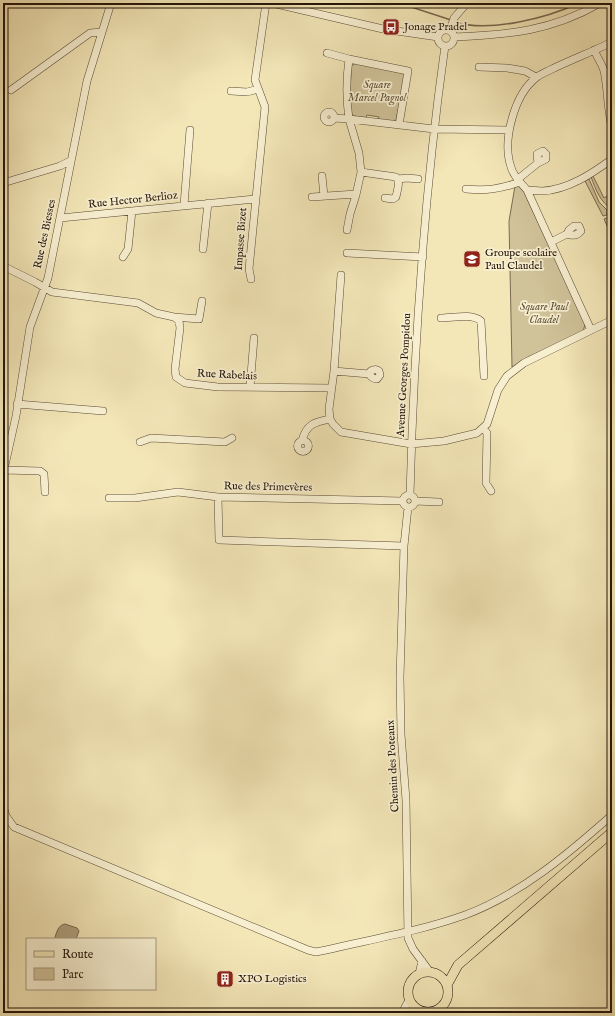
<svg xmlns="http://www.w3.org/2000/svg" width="615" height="1016" font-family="'IM FELL English',serif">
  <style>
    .green { fill: #d0c299; stroke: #7a6c51 }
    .water { fill: #ad9f7c; stroke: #76684e }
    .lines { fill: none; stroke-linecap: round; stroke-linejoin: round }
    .stream { stroke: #76684e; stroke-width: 1.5 }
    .minor-casing { stroke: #584934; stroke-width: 8 }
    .major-casing { stroke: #241509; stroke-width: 10 }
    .minor { stroke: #f7efd0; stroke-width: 7 }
    .major { stroke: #f3e6b7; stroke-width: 9 }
    .labels { text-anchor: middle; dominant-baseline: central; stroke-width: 3.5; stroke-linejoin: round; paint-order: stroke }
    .poi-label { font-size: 11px; fill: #241509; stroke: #f7efd0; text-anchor: start }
    .park-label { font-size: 11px; font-style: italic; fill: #60523b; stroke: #f7efd0 }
    .street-label { font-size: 11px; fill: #241509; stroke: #f7efd0 }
  </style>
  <rect width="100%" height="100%" fill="#f3e6b7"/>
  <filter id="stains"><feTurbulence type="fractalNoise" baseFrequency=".005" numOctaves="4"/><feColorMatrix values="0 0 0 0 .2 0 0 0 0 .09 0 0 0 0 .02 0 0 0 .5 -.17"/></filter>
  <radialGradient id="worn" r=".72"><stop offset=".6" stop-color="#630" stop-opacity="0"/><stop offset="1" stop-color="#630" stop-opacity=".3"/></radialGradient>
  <path class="green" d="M 357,62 L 403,72 L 405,79 L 396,120 L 393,122 L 378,120 L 379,117 L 367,115 L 366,118 L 354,116 L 351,113 L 350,99 L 351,66 Z
    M 593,176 L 604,198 L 612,193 L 612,209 C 600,202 596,190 591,177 Z
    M 589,179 L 599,202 L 607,210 L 607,215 L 603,216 L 585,181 Z
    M 515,186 L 521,187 L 524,192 L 585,324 L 583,332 L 528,357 L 512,367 L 509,221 Z
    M 612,216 L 612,237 L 604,219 Z"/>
  <path class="water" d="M 65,924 L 77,928 L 79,931 L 76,939 L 56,939 L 55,937 C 57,932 58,925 65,924 Z"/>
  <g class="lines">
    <path class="stream" d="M 399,3 L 451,20
      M 455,22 C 489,33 547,18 579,3"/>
    <defs>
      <path id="minor" d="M 272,3 L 383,29 L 438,37
        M 3,6 L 8,3
        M438 38a8 8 0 1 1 16 0a8 8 0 1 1-16 0Z
        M 450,30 L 454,18 L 467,3
        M 454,37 C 508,35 552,31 600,3
        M 612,42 C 592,52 570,60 550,70 C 546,72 541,74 537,77 C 514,94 502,141 511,167 C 513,176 521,183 527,190 C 532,190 537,191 542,191 C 568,190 593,173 612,159
        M 594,50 C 597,57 602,64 604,71 C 608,89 607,108 612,127
        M 327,53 L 349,59
        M 479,67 L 507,68 L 525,71 L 536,77
        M 11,90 L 90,33 L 102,32
        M 231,91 L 247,92 L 258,89
        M324 117a5 5 0 1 1 10 0a5 5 0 1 1-10 0Z
        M 334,118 L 349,119 C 346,99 346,80 349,59 L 408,71 L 399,125
        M 361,172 L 396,177 C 401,182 397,191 396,197 L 393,199 L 385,198
        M 322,176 L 324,196
        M 398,179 L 407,178 L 418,179
        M 518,179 L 538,163 L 546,159 L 546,154 L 543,151 L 537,154 L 538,163
        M 3,183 L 60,166 L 70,161
        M 466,189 C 486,191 500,189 520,182
        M 527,190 L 591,330
        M 312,197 L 356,194
        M 184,205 L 190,130
        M 60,218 L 255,199
        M 347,230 L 350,214 L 356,195 L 361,172 L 359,153 L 349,119 L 434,129 L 509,130
        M 551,242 L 567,234 C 572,236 577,236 581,231 L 579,226 L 574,226 L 569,230 L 567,234
        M 203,249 L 208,203
        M 347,253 L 423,257
        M 123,257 L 128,249 L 132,211
        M 3,266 L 35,282 L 52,292 L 138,303 L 156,313 L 174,317 L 179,321 L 180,328 L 175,369 L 176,377 L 185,383 L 218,387 L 331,388
        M 341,275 L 334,371 L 329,409 L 330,419 L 333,424 L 341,432 L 411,444 L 444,441 L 477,433 L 487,424 L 498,390 L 507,376 L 524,363 L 612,320
        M 251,279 L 249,269 L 265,107 L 255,80 L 266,3
        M 174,317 L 199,319 L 202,301
        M 441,318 C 453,318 472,313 481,321 L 484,376
        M 334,371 L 369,374 C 371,377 373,379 377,379 L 380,375 L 379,371 C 376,368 370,370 369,374
        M 250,387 L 254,338
        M 17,404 L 103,411
        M 483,428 L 487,433 L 486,483 L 491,491
        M297.5 446a5.5 5.5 0 1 1 11 0a5.5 5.5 0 1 1-11 0Z
        M 302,441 C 306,424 315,422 330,419
        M 140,442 L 151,438 L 225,442 L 232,438
        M 4,470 L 40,471 L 44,474 L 45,492
        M 3,474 L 16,416 L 30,327 L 48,278 L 87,81 L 111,3
        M 410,495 C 414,345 424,194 445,46
        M403 501a6 6 0 1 1 12 0a6 6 0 1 1-12 0Z
        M 109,498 L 135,498 L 178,492 L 218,497
        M 403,501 L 218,497 L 219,540 L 404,546
        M 415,501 L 439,502
        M 408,507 L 404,546 L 400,677 L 401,734 L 406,800 L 408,938 L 413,949 L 430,972
        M 3,806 L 6,816 L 14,827 L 308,950 L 316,952 L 326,950 C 373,939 420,931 465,915 C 521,894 568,854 612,815
        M 419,974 L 422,961
        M 402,1013 L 409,1000
        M 408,1013 L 423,1012"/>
      <path id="major" d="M408 992a20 20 0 1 1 40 0a20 20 0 1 1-40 0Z
        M 447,985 L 458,965 L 612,832"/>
    </defs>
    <use href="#minor" class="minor-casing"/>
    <use href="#major" class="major-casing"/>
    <use href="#minor" class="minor"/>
    <use href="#major" class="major"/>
  </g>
  <defs>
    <symbol id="bus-square" viewBox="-11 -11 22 22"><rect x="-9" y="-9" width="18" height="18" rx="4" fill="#8f2418" stroke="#f7efd0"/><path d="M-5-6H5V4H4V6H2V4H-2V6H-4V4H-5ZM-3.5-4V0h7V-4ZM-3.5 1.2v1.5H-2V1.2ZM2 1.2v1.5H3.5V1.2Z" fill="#fff"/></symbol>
    <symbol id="school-square" viewBox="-11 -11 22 22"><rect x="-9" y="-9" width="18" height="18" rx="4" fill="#8f2418" stroke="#f7efd0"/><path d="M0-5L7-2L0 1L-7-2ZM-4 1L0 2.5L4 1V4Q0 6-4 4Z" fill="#fff"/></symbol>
    <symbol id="building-square" viewBox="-11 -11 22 22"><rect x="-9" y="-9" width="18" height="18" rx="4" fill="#8f2418" stroke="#f7efd0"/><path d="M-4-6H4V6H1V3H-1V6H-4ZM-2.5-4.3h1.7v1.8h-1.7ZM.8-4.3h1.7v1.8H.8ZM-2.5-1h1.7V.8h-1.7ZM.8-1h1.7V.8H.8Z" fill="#fff"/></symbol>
  </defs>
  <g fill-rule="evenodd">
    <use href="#bus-square" x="381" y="17" width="20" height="20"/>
    <use href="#school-square" x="462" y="249" width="20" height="20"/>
    <use href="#building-square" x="215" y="969" width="20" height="20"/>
  </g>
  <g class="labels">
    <g class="poi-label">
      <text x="404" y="27">Jonage Pradel</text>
      <text x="485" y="253">Groupe scolaire<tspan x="485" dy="13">Paul Claudel</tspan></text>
      <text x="238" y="979">XPO Logistics</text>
    </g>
    <g class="park-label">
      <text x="377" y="85">Square<tspan x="377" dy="13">Marcel Pagnol</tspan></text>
      <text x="544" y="307">Square Paul<tspan x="544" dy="13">Claudel</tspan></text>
    </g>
    <g class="street-label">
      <text transform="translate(133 200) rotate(-6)">Rue Hector Berlioz</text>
      <text transform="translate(45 234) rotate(-78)">Rue des Biesses</text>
      <text transform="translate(241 239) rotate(-86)">Impasse Bizet</text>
      <text transform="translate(227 375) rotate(3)">Rue Rabelais</text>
      <text transform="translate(404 375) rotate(-87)">Avenue Georges Pompidou</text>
      <text transform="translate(268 487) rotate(1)">Rue des Primevères</text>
      <text transform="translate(393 766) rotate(-93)">Chemin des Poteaux</text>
    </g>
  </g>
  <rect width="615" height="1016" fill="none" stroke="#f3e6b7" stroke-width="16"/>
  <rect x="4" y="4" width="607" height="1008" fill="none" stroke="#241509" stroke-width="2"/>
  <rect x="8" y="8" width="599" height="1000" fill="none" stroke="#241509"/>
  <rect x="26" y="938" width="130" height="52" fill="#f7efd0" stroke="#a39880"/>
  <rect x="34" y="951" width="20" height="6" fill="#f3e6b7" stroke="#a39880"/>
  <text x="62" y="958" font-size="12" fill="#241509">Route</text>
  <rect x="34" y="968" width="20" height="12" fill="#d0c299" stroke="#a39880"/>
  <text x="62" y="978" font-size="12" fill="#241509">Parc</text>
  <rect width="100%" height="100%" filter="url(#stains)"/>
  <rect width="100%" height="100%" fill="url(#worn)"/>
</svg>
